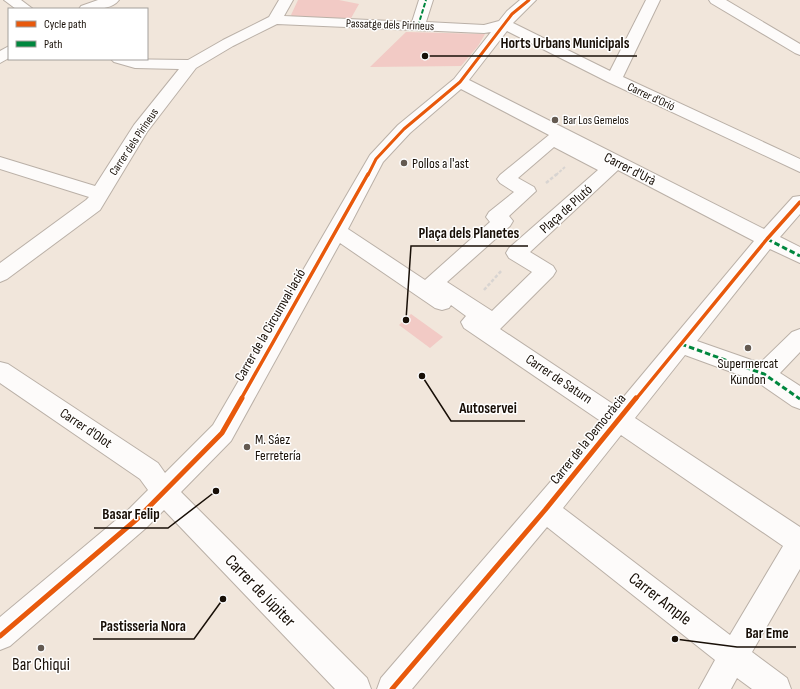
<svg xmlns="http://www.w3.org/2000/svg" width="800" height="689" font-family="'Sofia Sans Condensed',sans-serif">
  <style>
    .green { fill: #f2cac5 }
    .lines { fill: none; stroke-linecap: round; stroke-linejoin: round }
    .minor-casing { stroke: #bab0a7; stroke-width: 2 }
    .path-far1 { stroke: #d8d4d1; stroke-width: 2; stroke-dasharray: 3 1.5; stroke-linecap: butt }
    .path { stroke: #d8d4d1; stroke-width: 2.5; stroke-dasharray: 3.5 2; stroke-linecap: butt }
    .minor { fill: #fdfbfa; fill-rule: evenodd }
    .quiet-far1 { stroke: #00873e; stroke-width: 2; stroke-dasharray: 4.5 2; stroke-linecap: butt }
    .quiet { stroke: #00873e; stroke-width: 3; stroke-dasharray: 5.5 3; stroke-linecap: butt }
    .cycleway-far2-casing { stroke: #fff; stroke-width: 5 }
    .cycleway-far1-casing { stroke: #fff; stroke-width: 6 }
    .cycleway-casing { stroke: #fff; stroke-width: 8 }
    .cycleway-far2 { stroke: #e8590c; stroke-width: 3 }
    .cycleway-far1 { stroke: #e8590c; stroke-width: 3.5 }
    .cycleway { stroke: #e8590c; stroke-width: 5 }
    .poi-dot { fill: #645a51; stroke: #fff; stroke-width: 1.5 }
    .labels { text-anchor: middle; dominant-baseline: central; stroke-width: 3; stroke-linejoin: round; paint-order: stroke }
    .far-street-label { font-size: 12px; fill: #180f07; stroke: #fff }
    .far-poi-label { font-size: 12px; fill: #180f07; stroke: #fff; text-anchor: start }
    .poi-label { font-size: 14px; fill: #180f07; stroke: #fff; text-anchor: start }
    .street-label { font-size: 14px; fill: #180f07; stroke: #fff }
    .near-street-label { font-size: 17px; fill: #180f07; stroke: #fff }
    .near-poi-label { font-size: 17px; fill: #180f07; stroke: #fff }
    .leader { fill: none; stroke: #180f07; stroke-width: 1.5 }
    .callout-dot { fill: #180f07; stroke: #fff; stroke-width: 1.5 }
    .callout-label { font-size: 15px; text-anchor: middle; font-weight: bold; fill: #180f07; stroke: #fff; stroke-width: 3; stroke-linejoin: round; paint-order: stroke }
  </style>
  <rect width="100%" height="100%" fill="#f1e6db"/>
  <path class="green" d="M 298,0 L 339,0 L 359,4 L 350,20 L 294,18 L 291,15 Z
    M 406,32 L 485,34 L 478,46 L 461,66 L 370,67 Z
    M 411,314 L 443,337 L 430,348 L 399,325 Z"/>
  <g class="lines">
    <defs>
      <path id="minor" d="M 4,0 L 21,0 L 33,9 L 16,9 Z
        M 98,0 L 119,0 C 111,11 91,9 79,9 L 81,6 Z
        M 279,0 L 293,0 L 284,16 L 412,22 L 419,0 L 433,0 L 426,22 L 484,25 L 499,21 L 507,11 L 520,0 L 536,0 L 513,23 L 610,71 L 646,0 L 660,0 L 623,77 L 800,159 L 800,172 L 608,82 L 507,31 L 469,80 L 764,229 L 793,197 L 800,196 L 800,214 L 780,237 L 800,247 L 800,263 L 770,249 L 697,341 L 760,363 L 792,332 L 800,329 L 800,352 L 780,373 L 800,386 L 800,409 L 792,406 L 756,381 L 685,355 L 635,418 L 800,527 L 800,569 L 752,652 L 787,678 L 791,689 L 752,689 L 737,678 L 731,689 L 699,689 L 715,660 L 547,527 L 412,689 L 377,689 L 381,678 L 602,422 L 464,328 L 461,322 L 466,316 L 451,305 L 449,308 L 442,310 L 435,308 L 340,243 L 231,441 L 181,492 L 367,678 L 371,689 L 335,689 L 164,510 L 146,528 L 10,646 L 0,650 L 0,617 L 128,510 L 148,490 L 140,479 L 0,383 L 0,362 L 8,364 L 158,463 L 165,473 L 213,425 L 370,155 L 398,125 L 454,79 L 491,32 L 484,33 L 277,24 L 233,46 L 196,68 L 147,132 L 100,210 L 7,279 L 0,282 L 0,263 L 86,200 L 89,197 L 0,169 L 0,157 L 95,186 L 134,125 L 179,69 L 135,68 L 114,62 L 111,59 L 188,60 L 223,40 L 269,17 ZM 461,89 L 549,135 L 500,175 L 497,179 L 500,183 L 514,192 L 489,212 L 486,217 L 490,222 L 425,280 L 348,229 L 383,162 L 410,133 ZM 554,147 L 598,170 L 509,248 L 506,253 L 509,258 L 532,272 L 492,311 L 447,282 L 510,226 L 513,221 L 509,216 L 536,191 L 534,187 L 518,178 ZM 618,170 L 754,241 L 616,406 L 500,329 L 553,276 L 556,271 L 553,266 L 530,252 ZM 621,435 L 783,546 L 730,635 L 563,508 Z
        M 709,0 L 726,0 L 800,44 L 800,55 L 795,53 L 711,3 Z
        M 9,46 L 9,58 L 0,63 L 0,51 Z"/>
    </defs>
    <use href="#minor" class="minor-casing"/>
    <path class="path-far1" d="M 556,175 L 565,167"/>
    <path class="path" d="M 546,183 L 557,174
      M 484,290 L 502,270"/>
    <use href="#minor" class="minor"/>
    <path class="quiet-far1" d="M 418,26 L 426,0"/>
    <path class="quiet" d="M 767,239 L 800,256
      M 681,344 L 764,374 L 800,399"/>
    <defs>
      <path id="cycleway-far2" d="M 368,175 L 376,159 L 404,129 L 460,82 L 512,14 L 529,0"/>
      <path id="cycleway-far1" d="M 241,399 L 368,174
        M 636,399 L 767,239 L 800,202"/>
      <path id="cycleway" d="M 0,636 L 137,519 L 222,433 L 242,398
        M 392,689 L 545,510 L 636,398"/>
    </defs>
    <use href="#cycleway-far2" class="cycleway-far2-casing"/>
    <use href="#cycleway-far1" class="cycleway-far1-casing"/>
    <use href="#cycleway" class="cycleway-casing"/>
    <use href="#cycleway-far2" class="cycleway-far2"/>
    <use href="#cycleway-far1" class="cycleway-far1"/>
    <use href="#cycleway" class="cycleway"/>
  </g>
  <g class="poi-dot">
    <circle cx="555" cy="120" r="4"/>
    <circle cx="404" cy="163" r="4"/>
    <circle cx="748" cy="348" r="4"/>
    <circle cx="247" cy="447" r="4"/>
    <circle cx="41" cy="648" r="4"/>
  </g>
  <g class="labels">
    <g class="far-street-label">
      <text transform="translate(390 25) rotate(2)">Passatge dels Pirineus</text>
      <text transform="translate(651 97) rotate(25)">Carrer d'Orió</text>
      <text transform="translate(134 142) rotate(-56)">Carrer dels Pirineus</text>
    </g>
    <g class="far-poi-label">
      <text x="563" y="120">Bar Los Gemelos</text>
    </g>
    <g class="poi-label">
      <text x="412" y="163">Pollos a l'ast</text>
      <text x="748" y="363" text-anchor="middle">Supermercat<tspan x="748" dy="16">Kundon</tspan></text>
      <text x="255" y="439">M. Sáez<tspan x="255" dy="16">Ferretería</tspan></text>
    </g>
    <g class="street-label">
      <text transform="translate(630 169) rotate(27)">Carrer d'Urà</text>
      <text transform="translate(566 209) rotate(-42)">Plaça de Plutó</text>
      <text transform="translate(270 325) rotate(-60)">Carrer de la Circumval·lació</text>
      <text transform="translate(559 379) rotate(34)">Carrer de Saturn</text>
      <text transform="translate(86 428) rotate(34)">Carrer d'Olot</text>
      <text transform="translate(588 439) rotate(-51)">Carrer de la Democràcia</text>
    </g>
    <g class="near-street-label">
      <text transform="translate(260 591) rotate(46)">Carrer de Júpiter</text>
      <text transform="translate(660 599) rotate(38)">Carrer Ample</text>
    </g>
    <g class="near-poi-label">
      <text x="41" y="665">Bar Chiqui</text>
    </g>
  </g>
  <path class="leader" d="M425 56L492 56H637M406 320L411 246H528M422 376L451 421H525M216 491L168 528H94M223 599L194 639H93M675 639L737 647H796"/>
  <g class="callout-dot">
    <circle cx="425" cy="56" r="4"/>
    <circle cx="406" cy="320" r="4"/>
    <circle cx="422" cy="376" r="4"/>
    <circle cx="216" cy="491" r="4"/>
    <circle cx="223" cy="599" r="4"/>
    <circle cx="675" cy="639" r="4"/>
  </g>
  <g class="callout-label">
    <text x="565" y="48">Horts Urbans Municipals</text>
    <text x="469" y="238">Plaça dels Planetes</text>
    <text x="488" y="413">Autoservei</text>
    <text x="131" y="519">Basar Felip</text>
    <text x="143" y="631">Pastisseria Nora</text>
    <text x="767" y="638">Bar Eme</text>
  </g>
  <rect x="8" y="8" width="140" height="52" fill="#ffffff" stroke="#a39f9c"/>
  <rect x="16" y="21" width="20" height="6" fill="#e8590c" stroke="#a39f9c"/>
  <text x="44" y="28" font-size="12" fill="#180f07">Cycle path</text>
  <rect x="16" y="41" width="20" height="6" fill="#00873e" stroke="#a39f9c"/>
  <text x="44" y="48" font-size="12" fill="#180f07">Path</text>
</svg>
